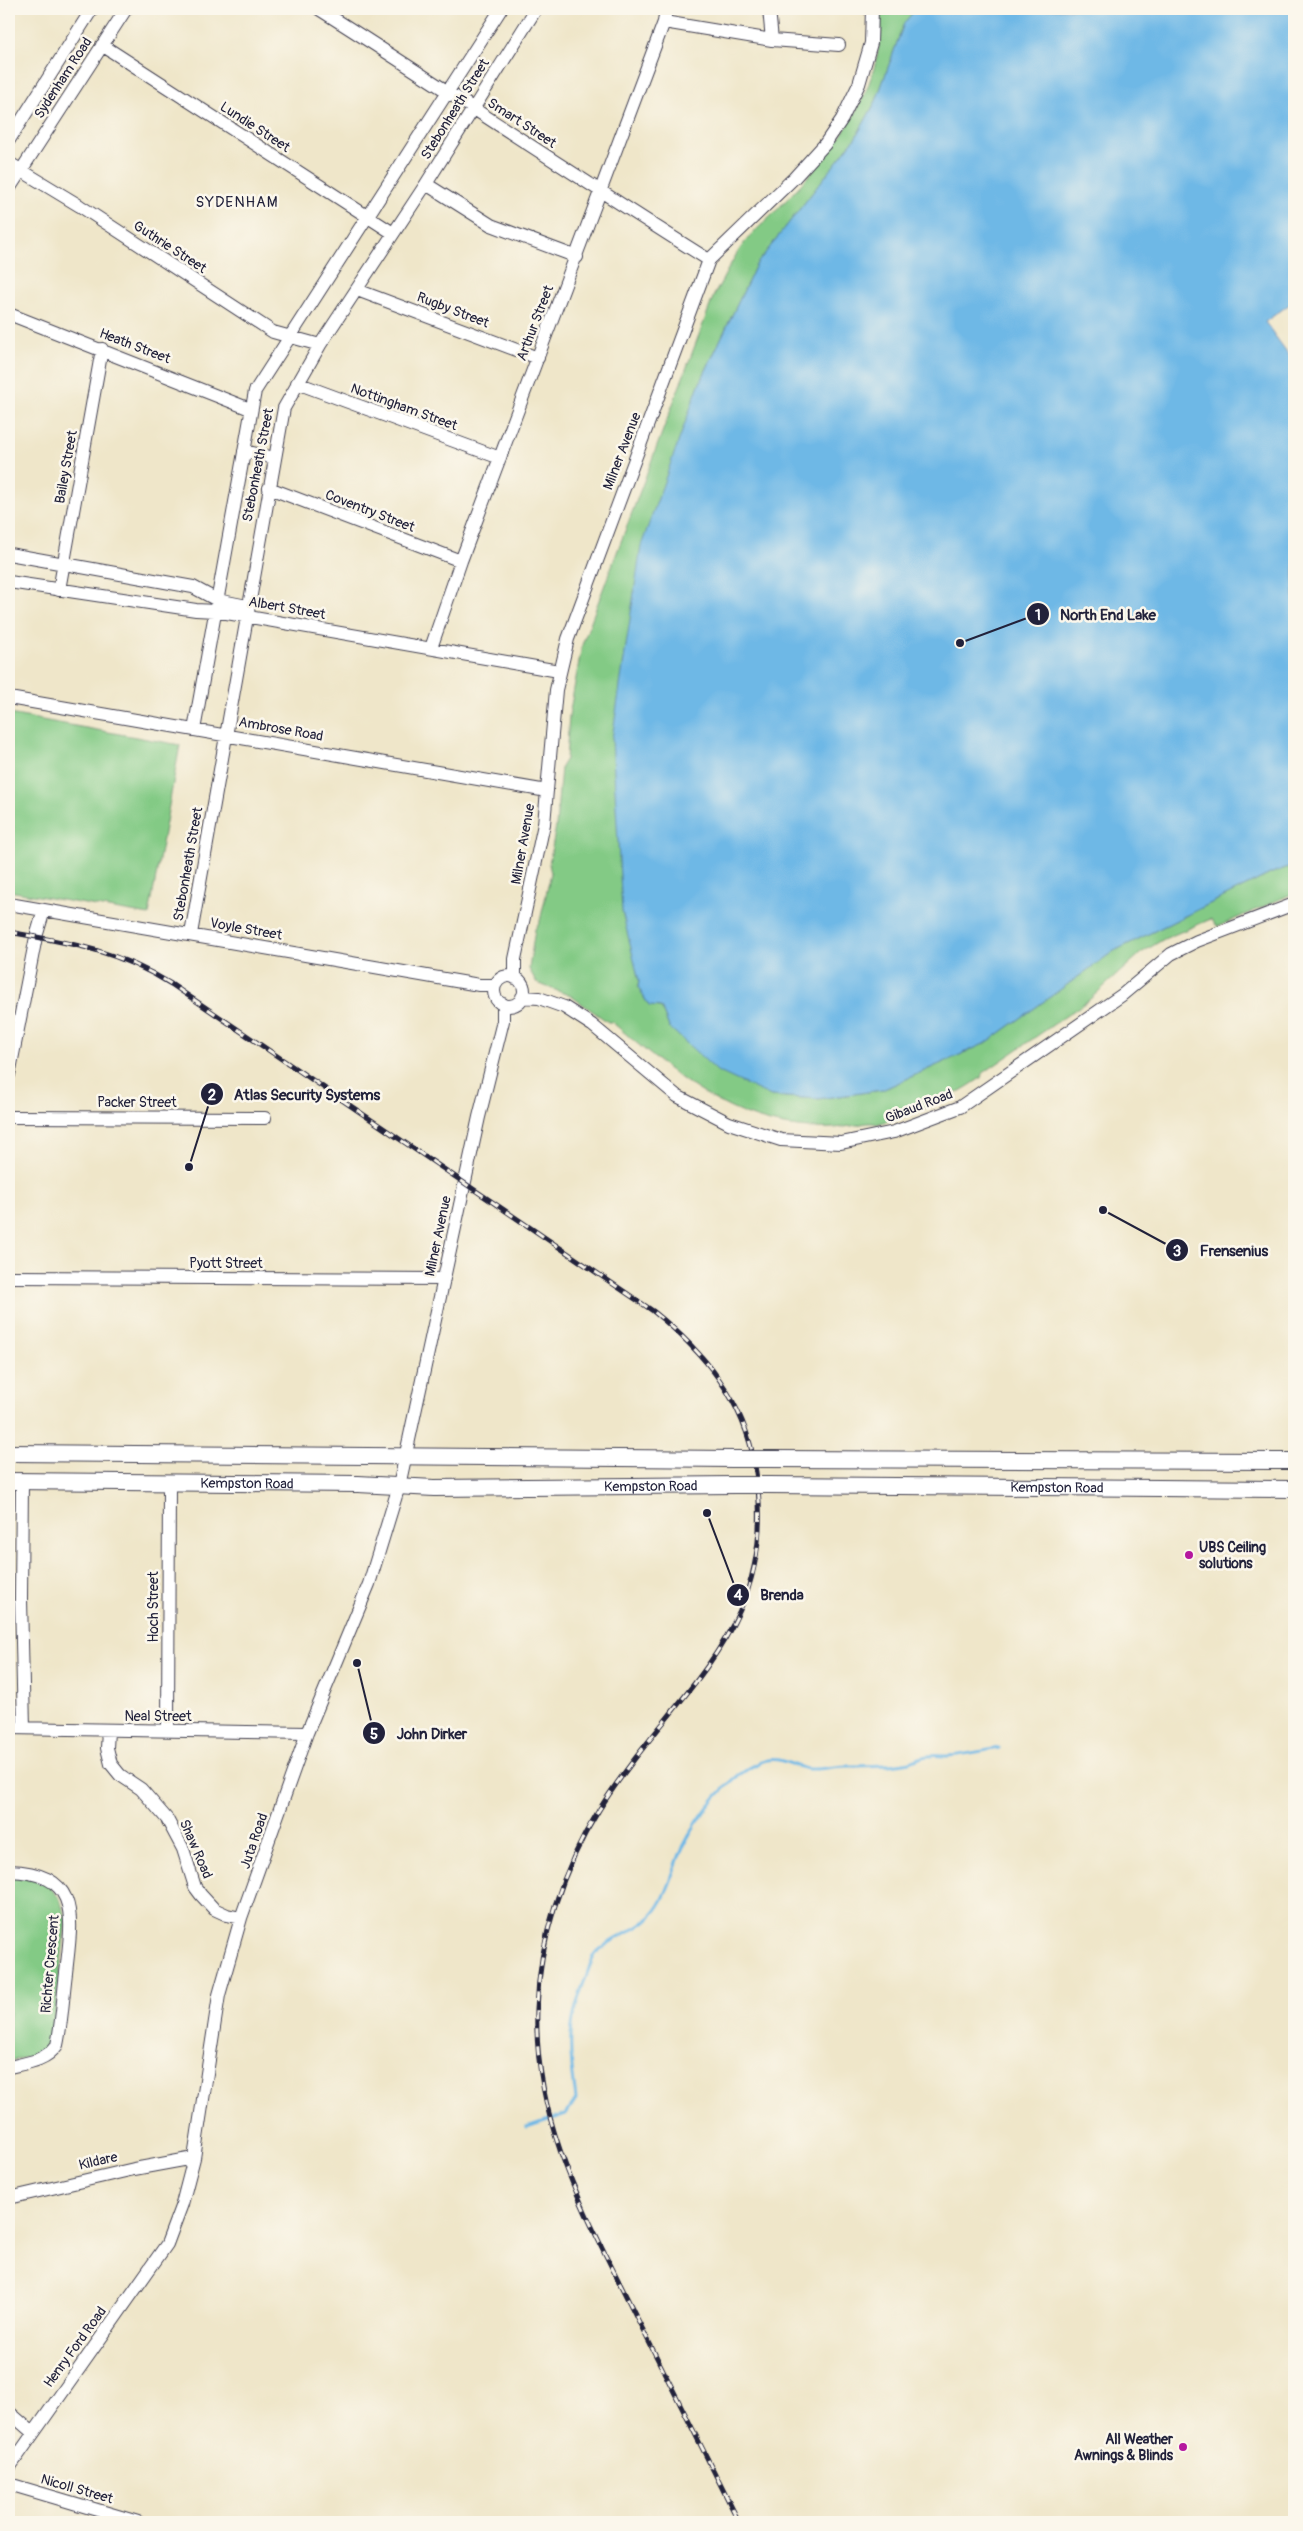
<svg xmlns="http://www.w3.org/2000/svg" width="1303" height="2531" font-family="Pangolin,sans-serif">
  <style>
    .green { fill: #83ca85; stroke: #527660 }
    .water { fill: #6eb8e6; stroke: #486d90 }
    .lines { fill: none; stroke-linecap: round; stroke-linejoin: round }
    .stream { stroke: #6eb8e6; stroke-width: 3 }
    .minor-casing { stroke: #413f50; stroke-width: 14 }
    .major-casing { stroke: #413f50; stroke-width: 18 }
    .minor { stroke: #fff; stroke-width: 12 }
    .major { stroke: #fff; stroke-width: 16 }
    .rail-casing { stroke: #22223b; stroke-width: 5 }
    .rail { stroke: #fbf7ec; stroke-width: 3; stroke-dasharray: 9; stroke-linecap: butt }
    .major-bridge-casing { stroke: #413f50; stroke-width: 18; stroke-linecap: butt }
    .major-bridge { stroke: #fff; stroke-width: 16 }
    .poi-dot { fill: #b5179e; stroke: #fbf7ec; stroke-width: 2 }
    .labels { text-anchor: middle; dominant-baseline: central; stroke-width: 5; stroke-linejoin: round; paint-order: stroke }
    .street-label { font-size: 14px; fill: #22223b; stroke: #fbf7ec }
    .poi-label { font-size: 14px; font-weight: bold; fill: #22223b; stroke: #fbf7ec; text-anchor: start }
    .neighbourhood-label { font-size: 15px; letter-spacing: 1px; fill: #22223b; stroke: #fbf7ec }
    .leader { fill: none; stroke: #22223b; stroke-width: 2 }
    .callout-dot { fill: #22223b; stroke: #fbf7ec; stroke-width: 2 }
    .mark-label { font-size: 15px; text-anchor: middle; font-weight: bold; fill: #fff }
    .callout-label { font-size: 15px; text-anchor: middle; font-weight: bold; fill: #22223b; stroke: #fbf7ec; stroke-width: 5; stroke-linejoin: round; paint-order: stroke }
  </style>
  <rect width="100%" height="100%" fill="#fbf7ec"/>
  <filter id="ink" filterUnits="userSpaceOnUse"><feTurbulence type="fractalNoise" baseFrequency=".02" numOctaves="2"/><feDisplacementMap in="SourceGraphic" scale="10" xChannelSelector="R" yChannelSelector="G"/><feConvolveMatrix kernelMatrix="1 2 1 2 8 2 1 2 1" color-interpolation-filters="sRGB"/></filter>
  <filter id="wash" filterUnits="userSpaceOnUse"><feTurbulence type="fractalNoise" baseFrequency=".0096" numOctaves="4" result="noise"/><feDisplacementMap in="SourceGraphic" scale="20" xChannelSelector="R" yChannelSelector="G"/><feGaussianBlur stdDeviation="1.12" result="paint"/><feColorMatrix in="noise" values="0 0 0 0 0 0 0 0 0 0 0 0 0 0 0 0 0 1.4 0 .05"/><feComposite in="paint" operator="in"/></filter>
  <g filter="url(#wash)">
    <rect width="100%" height="100%" fill="#efe6c9"/>
    <path class="green" d="M 881,9 L 916,9 L 904,23 L 876,101 L 856,137 L 756,265 L 698,387 L 638,987 L 649,1006 L 661,1007 L 669,1027 L 771,1096 L 818,1099 L 882,1090 L 986,1043 L 1114,951 L 1272,873 L 1294,865 L 1294,893 L 1217,927 L 1211,919 L 1164,939 L 1141,953 L 1089,1000 L 982,1074 L 981,1078 C 949,1100 915,1114 877,1124 C 868,1121 860,1125 851,1126 C 833,1129 815,1129 798,1127 C 722,1119 667,1069 612,1022 L 608,1022 L 571,996 L 537,983 L 529,969 L 535,929 L 540,921 L 551,873 L 549,864 L 556,826 L 561,767 L 566,759 L 569,716 L 582,645 L 714,295 C 724,278 733,257 745,242 C 754,231 765,222 775,212 C 831,153 884,97 881,9 Z
      M 9,714 L 180,745 L 149,915 L 9,891 Z
      M 9,1876 L 30,1877 L 48,1885 L 60,1899 L 66,1920 L 52,2042 L 41,2054 L 9,2061 Z"/>
    <path class="water" d="M 916,9 L 1294,9 L 1294,301 L 1265,322 L 1294,362 L 1294,865 L 1272,873 L 1114,951 L 986,1043 L 882,1090 L 818,1099 L 771,1096 L 717,1071 L 669,1027 L 661,1007 L 649,1006 L 638,987 L 639,981 L 622,911 L 612,739 L 641,546 L 698,387 L 756,265 L 856,137 L 876,101 L 904,23 Z"/>
    <g class="lines">
      <path class="stream" d="M 527,2127 L 566,2114 L 576,2099 C 569,2047 566,2027 586,1977 C 589,1968 592,1956 599,1950 C 619,1933 643,1931 659,1906 C 671,1888 674,1866 683,1847 C 699,1814 728,1776 761,1762 C 778,1754 792,1767 809,1769 C 821,1770 834,1766 846,1766 C 869,1765 887,1767 910,1762 C 916,1760 922,1756 928,1756 C 934,1755 941,1756 947,1756 C 964,1755 982,1751 999,1748"/>
    </g>
  </g>
  <g filter="url(#ink)">
    <g class="lines">
      <defs>
        <path id="minor" d="M 319,9 C 450,92 578,178 709,260
          M 769,9 L 772,40
          M 664,22 L 772,40 L 839,45
          M 102,45 L 393,233
          M 9,140 L 92,9
          M 9,163 L 80,206 L 273,332 L 320,345
          M 426,184 L 491,225 L 577,257
          M 9,189 L 126,9
          M 357,290 L 538,358
          M 9,314 L 250,409
          M 297,383 L 500,458
          M 244,451 L 274,458
          M 269,488 L 461,561
          M 9,554 L 193,587 L 217,600 L 247,606
          M 9,582 L 196,610 L 215,611 L 559,671
          M 59,590 L 102,349
          M 431,648 L 461,561 L 664,22 L 666,9
          M 9,698 L 547,791
          M 194,730 L 255,391 L 501,9
          M 9,904 L 479,985 L 495,985
          M 191,934 L 284,408 L 320,345 L 426,184 L 536,9
          M494 991a15 15 0 1 1 30 0a15 15 0 1 1-30 0Z
          M 515,978 L 515,959 L 544,824 L 556,690 L 568,639 L 709,260 L 794,178 L 825,144 L 842,119 L 859,84 L 871,43 L 872,9
          M 522,997 L 539,998 L 564,1007 L 592,1025 L 677,1096 L 729,1123 L 781,1140 L 841,1143 L 894,1132 L 960,1107 L 1122,995 L 1171,954 L 1197,941 L 1294,904
          M 9,1075 L 36,937 L 44,910
          M 9,1117 L 265,1118
          M 9,1277 L 444,1279
          M 22,1482 L 21,1599 L 24,1728
          M 9,1728 L 307,1733
          M 108,1731 L 107,1748 L 111,1764 L 120,1775 L 141,1789 L 167,1819 L 183,1849 L 195,1887 L 201,1895 L 214,1909 L 227,1915 L 241,1918
          M 168,1731 L 169,1484
          M 9,1871 C 82,1873 72,1918 66,1973 C 63,1996 62,2022 57,2045 C 46,2061 26,2063 9,2067
          M 9,2198 L 134,2169 L 194,2158
          M 9,2412 L 32,2432
          M 9,2468 L 167,2244 L 182,2204 L 194,2158 L 219,1995 L 241,1918 L 307,1733 L 369,1584 L 399,1486 L 479,1117 L 503,1021 L 503,1004
          M 9,2484 L 138,2522"/>
        <g id="major">
          <path d="M 9,1453 L 734,1459"/>
          <path d="M 769,1459 L 1294,1461"/>
          <path id="s1" d="M 9,1481 L 358,1484 L 434,1488 L 734,1485"/>
          <path id="s2" d="M 768,1485 L 1294,1489"/>
        </g>
      </defs>
      <use href="#minor" class="minor-casing"/>
      <use href="#major" class="major-casing"/>
      <use href="#minor" class="minor"/>
      <use href="#major" class="major"/>
      <defs>
        <path id="rail" d="M 9,932 C 71,943 116,950 171,984 L 653,1311 C 704,1352 744,1400 755,1466 C 783,1629 675,1688 599,1810 C 562,1869 539,1940 537,2009 C 533,2124 587,2216 636,2316 C 670,2384 705,2453 739,2522"/>
      </defs>
      <use href="#rail" class="rail-casing"/>
      <use href="#rail" class="rail"/>
      <defs>
        <path id="major-bridge" d="M 734,1459 L 769,1459
          M 734,1485 L 768,1485"/>
      </defs>
      <use href="#major-bridge" class="major-bridge-casing"/>
      <use href="#major-bridge" class="major-bridge"/>
    </g>
  </g>
  <g class="poi-dot">
    <circle cx="1189" cy="1555" r="5"/>
    <circle cx="1183" cy="2447" r="5"/>
  </g>
  <g class="labels">
    <g class="street-label">
      <text transform="translate(63 78) rotate(-57)">Sydenham Road</text>
      <text transform="translate(455 109) rotate(-58)">Stebonheath Street</text>
      <text transform="translate(522 123) rotate(33)">Smart Street</text>
      <text transform="translate(255 127) rotate(33)">Lundie Street</text>
      <text transform="translate(170 247) rotate(33)">Guthrie Street</text>
      <text transform="translate(453 310) rotate(21)">Rugby Street</text>
      <text transform="translate(535 323) rotate(-69)">Arthur Street</text>
      <text transform="translate(135 346) rotate(21)">Heath Street</text>
      <text transform="translate(404 407) rotate(20)">Nottingham Street</text>
      <text transform="translate(622 451) rotate(-69)">Milner Avenue</text>
      <text transform="translate(258 465) rotate(-79)">Stebonheath Street</text>
      <text transform="translate(66 467) rotate(-80)">Bailey Street</text>
      <text transform="translate(370 511) rotate(21)">Coventry Street</text>
      <text transform="translate(287 608) rotate(10)">Albert Street</text>
      <text transform="translate(281 729) rotate(10)">Ambrose Road</text>
      <text transform="translate(523 844) rotate(-80)">Milner Avenue</text>
      <text transform="translate(188 864) rotate(-80)">Stebonheath Street</text>
      <text transform="translate(246 929) rotate(10)">Voyle Street</text>
      <text x="137" y="1102">Packer Street</text>
      <text transform="translate(919 1106) rotate(-21)">Gibaud Road</text>
      <text transform="translate(438 1236) rotate(-78)">Milner Avenue</text>
      <text x="226" y="1263">Pyott Street</text>
      <text stroke="none"><textPath href="#s1" startOffset="238">Kempston Road</textPath></text>
      <text stroke="none"><textPath href="#s1" startOffset="642">Kempston Road</textPath></text>
      <text stroke="none"><textPath href="#s2" startOffset="289">Kempston Road</textPath></text>
      <text transform="translate(153 1607) rotate(-90)">Hoch Street</text>
      <text x="158" y="1716">Neal Street</text>
      <text transform="translate(254 1841) rotate(-71)">Juta Road</text>
      <text transform="translate(196 1849) rotate(67)">Shaw Road</text>
      <text transform="translate(50 1964) rotate(-85)">Richter Crescent</text>
      <text transform="translate(98 2161) rotate(-13)">Kildare</text>
      <text transform="translate(75 2347) rotate(-54)">Henry Ford Road</text>
      <text transform="translate(77 2489) rotate(16)">Nicoll Street</text>
    </g>
    <g class="poi-label">
      <text x="1199" y="1547">UBS Ceiling<tspan x="1199" dy="16">solutions</tspan></text>
      <text x="1173" y="2439" text-anchor="end">All Weather<tspan x="1173" dy="16">Awnings &amp; Blinds</tspan></text>
    </g>
    <g class="neighbourhood-label">
      <text x="237" y="202">SYDENHAM</text>
    </g>
  </g>
  <path class="leader" d="M960 643L1038 614M189 1167L212 1094M1103 1210L1177 1250M707 1513L738 1595M357 1663L374 1733"/>
  <g class="callout-dot">
    <circle cx="960" cy="643" r="5"/>
    <circle cx="189" cy="1167" r="5"/>
    <circle cx="1103" cy="1210" r="5"/>
    <circle cx="707" cy="1513" r="5"/>
    <circle cx="357" cy="1663" r="5"/>
    <circle cx="1038" cy="614" r="12"/>
    <circle cx="212" cy="1094" r="12"/>
    <circle cx="1177" cy="1250" r="12"/>
    <circle cx="738" cy="1595" r="12"/>
    <circle cx="374" cy="1733" r="12"/>
  </g>
  <g class="mark-label">
    <text x="1038" y="620">1</text>
    <text x="212" y="1100">2</text>
    <text x="1177" y="1256">3</text>
    <text x="738" y="1600">4</text>
    <text x="374" y="1739">5</text>
  </g>
  <g class="callout-label">
    <text x="1108" y="620">North End Lake</text>
    <text x="307" y="1100">Atlas Security Systems</text>
    <text x="1234" y="1256">Frensenius</text>
    <text x="782" y="1600">Brenda</text>
    <text x="432" y="1739">John Dirker</text>
  </g>
  <rect width="1303" height="2531" fill="none" stroke="#fbf7ec" stroke-width="30"/>
</svg>
